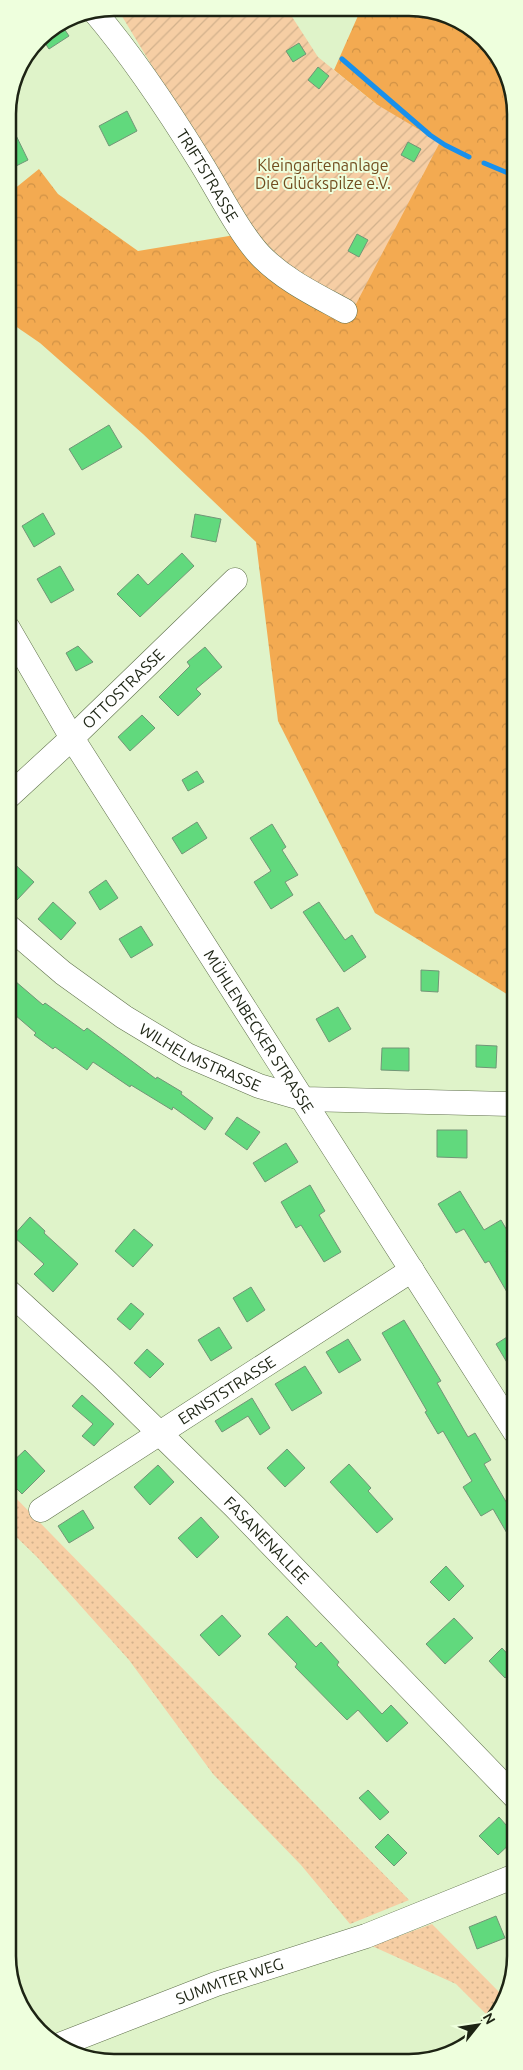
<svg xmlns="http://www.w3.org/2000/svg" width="523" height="2070" font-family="Ubuntu,sans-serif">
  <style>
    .grass { fill: url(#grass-dots) }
    .forest { fill: url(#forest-crowns) }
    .garden { fill: url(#garden-furrows) }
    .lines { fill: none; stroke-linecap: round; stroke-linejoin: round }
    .stream { stroke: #1890ec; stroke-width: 5 }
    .building { fill: #61d97d; stroke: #729577 }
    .minor-casing { stroke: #5f704b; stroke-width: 25 }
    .minor { stroke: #fff; stroke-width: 24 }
    .labels { text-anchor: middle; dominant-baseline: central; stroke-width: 4; stroke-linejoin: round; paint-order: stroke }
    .park-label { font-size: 16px; fill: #724d1f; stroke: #efd }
    .street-label { font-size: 16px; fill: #1d2414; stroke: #efd }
    .rim { fill: none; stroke: #1d2414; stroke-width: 2.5 }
  </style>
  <defs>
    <pattern id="grass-dots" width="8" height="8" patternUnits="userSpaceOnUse" patternTransform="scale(1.25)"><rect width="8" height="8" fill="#f6cea4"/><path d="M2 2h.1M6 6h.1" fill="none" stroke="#d2b18c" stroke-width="1.8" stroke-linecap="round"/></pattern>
    <pattern id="forest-crowns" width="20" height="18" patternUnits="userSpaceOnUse" patternTransform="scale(1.25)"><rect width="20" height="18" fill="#f3aa51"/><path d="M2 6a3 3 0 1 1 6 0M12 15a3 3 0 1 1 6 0" fill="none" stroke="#d09246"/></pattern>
    <pattern id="garden-furrows" width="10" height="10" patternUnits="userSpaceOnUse" patternTransform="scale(1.25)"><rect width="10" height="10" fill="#f6cea4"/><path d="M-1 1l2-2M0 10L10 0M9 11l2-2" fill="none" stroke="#d2b18c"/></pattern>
  </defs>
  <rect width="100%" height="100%" fill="#dff3c9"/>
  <path class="grass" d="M 8,1490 L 409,1900 L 350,1924 L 301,1865 L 213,1774 L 129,1660 L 37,1557 L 8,1529 Z
    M 432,1924 L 502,1995 L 492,2020 L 456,1984 L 372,1946 Z"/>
  <path class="forest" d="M 361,9 L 430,10 L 489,44 L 515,100 L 515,999 L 375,913 L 278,721 L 256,542 L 143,434 L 40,343 L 8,321 L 8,194 L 39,169 L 58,194 L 138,251 L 235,235 L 247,223 L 287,265 L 376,104 L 334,70 Z"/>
  <path class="garden" d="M 117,8 L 287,9 L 318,57 L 376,104 L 440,142 L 356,304 L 287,265 L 247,223 Z"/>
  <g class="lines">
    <path class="stream" d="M 342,59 L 430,135 L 445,145 L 469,157
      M 484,163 L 515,176"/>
  </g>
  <path class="building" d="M 61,24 L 69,36 L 49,49 L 41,37 Z
    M 299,43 L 306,54 L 293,62 L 286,51 Z
    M 318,67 L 329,76 L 319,89 L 308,80 Z
    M 127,111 L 137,131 L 109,146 L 99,126 Z
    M 8,119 L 28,160 L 8,170 Z
    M 408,142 L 421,149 L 414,162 L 401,155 Z
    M 357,234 L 368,240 L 359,257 L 348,251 Z
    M 109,425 L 122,447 L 82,470 L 69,449 Z
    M 43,513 L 55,534 L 34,547 L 22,526 Z
    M 195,514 L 221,519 L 216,542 L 191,537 Z
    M 182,553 L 194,566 L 140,617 L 117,594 L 138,574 L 148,585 Z
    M 60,566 L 74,590 L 51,603 L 37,579 Z
    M 78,646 L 93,662 L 76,671 L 66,653 Z
    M 205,647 L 222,667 L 196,689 L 201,694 L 178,716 L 159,697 L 190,666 L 187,662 Z
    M 142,715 L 155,728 L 130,751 L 118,737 Z
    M 197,771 L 204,782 L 188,791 L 182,780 Z
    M 197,822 L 207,838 L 182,854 L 172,838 Z
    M 272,824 L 286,847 L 282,850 L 298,875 L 285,882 L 293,895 L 271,909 L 254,882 L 271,871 L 250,838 Z
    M 8,858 L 34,882 L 17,900 L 8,892 Z
    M 106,880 L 118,898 L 100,910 L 89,892 Z
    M 53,902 L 76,923 L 61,940 L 38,919 Z
    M 319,902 L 345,940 L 352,935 L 366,957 L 344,972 L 303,912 Z
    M 141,926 L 153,945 L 131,958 L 119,939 Z
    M 421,970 L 439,971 L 438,992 L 421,991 Z
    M 8,975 L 43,1005 L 45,1003 L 84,1031 L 87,1028 L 156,1079 L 157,1077 L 182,1092 L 181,1094 L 213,1118 L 205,1130 L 173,1107 L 172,1110 L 131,1085 L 130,1087 L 93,1062 L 87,1070 L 55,1047 L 53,1049 L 34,1035 L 36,1033 L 8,1009 Z
    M 338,1007 L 351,1029 L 329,1042 L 316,1019 Z
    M 476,1045 L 497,1046 L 496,1068 L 476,1067 Z
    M 382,1048 L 409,1048 L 409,1071 L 381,1070 Z
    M 237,1117 L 260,1132 L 247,1150 L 225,1134 Z
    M 437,1130 L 467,1130 L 467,1158 L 437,1157 Z
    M 286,1143 L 298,1162 L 265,1182 L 253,1163 Z
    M 310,1185 L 325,1211 L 319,1215 L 341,1252 L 324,1262 L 301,1225 L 296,1228 L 281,1202 Z
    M 460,1191 L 484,1230 L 501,1220 L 515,1244 L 515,1246 L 506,1251 L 515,1267 L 515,1306 L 489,1261 L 485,1263 L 464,1229 L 456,1233 L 438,1204 Z
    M 30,1217 L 45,1231 L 44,1233 L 78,1264 L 53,1292 L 34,1274 L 44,1264 L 13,1236 Z
    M 134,1229 L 153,1245 L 133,1267 L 115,1251 Z
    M 251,1287 L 265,1310 L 247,1322 L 233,1298 Z
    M 131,1303 L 144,1314 L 130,1330 L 117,1319 Z
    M 404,1320 L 441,1381 L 437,1383 L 468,1437 L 475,1433 L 491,1460 L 484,1464 L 515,1517 L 515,1547 L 493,1509 L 481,1516 L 463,1487 L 472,1481 L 443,1431 L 438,1434 L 425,1412 L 427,1411 L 382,1333 Z
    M 219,1327 L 232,1348 L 211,1361 L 198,1340 Z
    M 515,1332 L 515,1376 L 496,1344 Z
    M 348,1339 L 361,1360 L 339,1373 L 326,1352 Z
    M 147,1349 L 164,1364 L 150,1378 L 134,1363 Z
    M 305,1366 L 322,1393 L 292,1411 L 275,1384 Z
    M 82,1395 L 114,1424 L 94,1446 L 82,1436 L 93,1424 L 72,1406 Z
    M 252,1398 L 270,1428 L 260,1435 L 248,1416 L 222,1432 L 215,1421 Z
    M 287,1449 L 305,1468 L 285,1487 L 267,1468 Z
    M 25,1450 L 45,1471 L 22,1494 L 8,1480 L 8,1466 Z
    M 349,1464 L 371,1488 L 368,1491 L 393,1519 L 377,1533 L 330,1482 Z
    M 158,1465 L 174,1482 L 150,1505 L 134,1487 Z
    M 83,1510 L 94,1528 L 69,1543 L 58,1526 Z
    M 201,1517 L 219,1537 L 197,1558 L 178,1538 Z
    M 446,1566 L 464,1586 L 449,1601 L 430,1582 Z
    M 222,1615 L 241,1636 L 219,1656 L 200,1635 Z
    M 287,1616 L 316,1647 L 321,1642 L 339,1662 L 337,1665 L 382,1714 L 391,1705 L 408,1723 L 387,1742 L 358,1710 L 347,1720 L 295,1667 L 297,1664 L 268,1634 Z
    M 454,1618 L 473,1638 L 445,1664 L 426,1644 Z
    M 502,1648 L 515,1662 L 515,1669 L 505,1678 L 489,1661 Z
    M 368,1790 L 389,1812 L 380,1820 L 359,1798 Z
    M 499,1817 L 515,1835 L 515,1839 L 498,1855 L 479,1836 Z
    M 388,1834 L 407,1853 L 394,1866 L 375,1847 Z
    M 496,1916 L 505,1938 L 477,1949 L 469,1927 Z"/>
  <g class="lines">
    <defs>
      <g id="minor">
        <path id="s1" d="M 94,11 C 134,58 169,111 201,163 C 219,192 238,231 260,255 C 284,280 316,295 345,311"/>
        <path id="s2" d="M 8,628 L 72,738 L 515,1432"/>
        <path id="s3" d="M 8,797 L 72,738 L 235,580"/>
        <path id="s4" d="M 8,926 L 63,973 L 124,1017 L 187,1055 L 259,1086 L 304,1099 L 515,1104"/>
        <path id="s5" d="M 8,1291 L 102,1377 L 235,1507 L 515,1797"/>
        <path id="s6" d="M 41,1510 L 412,1270"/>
        <path id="s7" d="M 62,2044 L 216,1984 L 366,1936 L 515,1876"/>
      </g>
    </defs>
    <use href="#minor" class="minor-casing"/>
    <use href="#minor" class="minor"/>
  </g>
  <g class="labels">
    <g class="park-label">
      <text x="323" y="165">Kleingartenanlage<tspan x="323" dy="18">Die Glückspilze e.V.</tspan></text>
    </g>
    <g class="street-label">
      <text stroke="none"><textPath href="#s1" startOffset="200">TRIFTSTRASSE</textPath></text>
      <text stroke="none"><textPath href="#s3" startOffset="158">OTTOSTRASSE</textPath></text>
      <text stroke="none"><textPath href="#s2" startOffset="475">MÜHLENBECKER STRASSE</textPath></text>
      <text stroke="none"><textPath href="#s4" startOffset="234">WILHELMSTRASSE</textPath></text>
      <text stroke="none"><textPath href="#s6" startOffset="221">ERNSTSTRASSE</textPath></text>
      <text stroke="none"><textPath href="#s5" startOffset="359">FASANENALLEE</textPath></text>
      <text stroke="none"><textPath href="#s7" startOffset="179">SUMMTER WEG</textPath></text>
    </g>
  </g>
  <path d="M0 0H523V2070H0ZM114 16H409A98 98 0 0 1 507 114V1956A98 98 0 0 1 409 2054H114A98 98 0 0 1 16 1956V114A98 98 0 0 1 114 16Z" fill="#efd" fill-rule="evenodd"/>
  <path class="rim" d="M114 16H409A98 98 0 0 1 507 114V1956A98 98 0 0 1 409 2054H114A98 98 0 0 1 16 1956V114A98 98 0 0 1 114 16Z"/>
  <g transform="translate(478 2025) rotate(60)" stroke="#eeffdd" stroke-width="4" paint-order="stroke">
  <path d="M0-4L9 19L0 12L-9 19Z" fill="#1d2414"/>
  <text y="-8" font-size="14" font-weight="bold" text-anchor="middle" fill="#1d2414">N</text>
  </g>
</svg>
